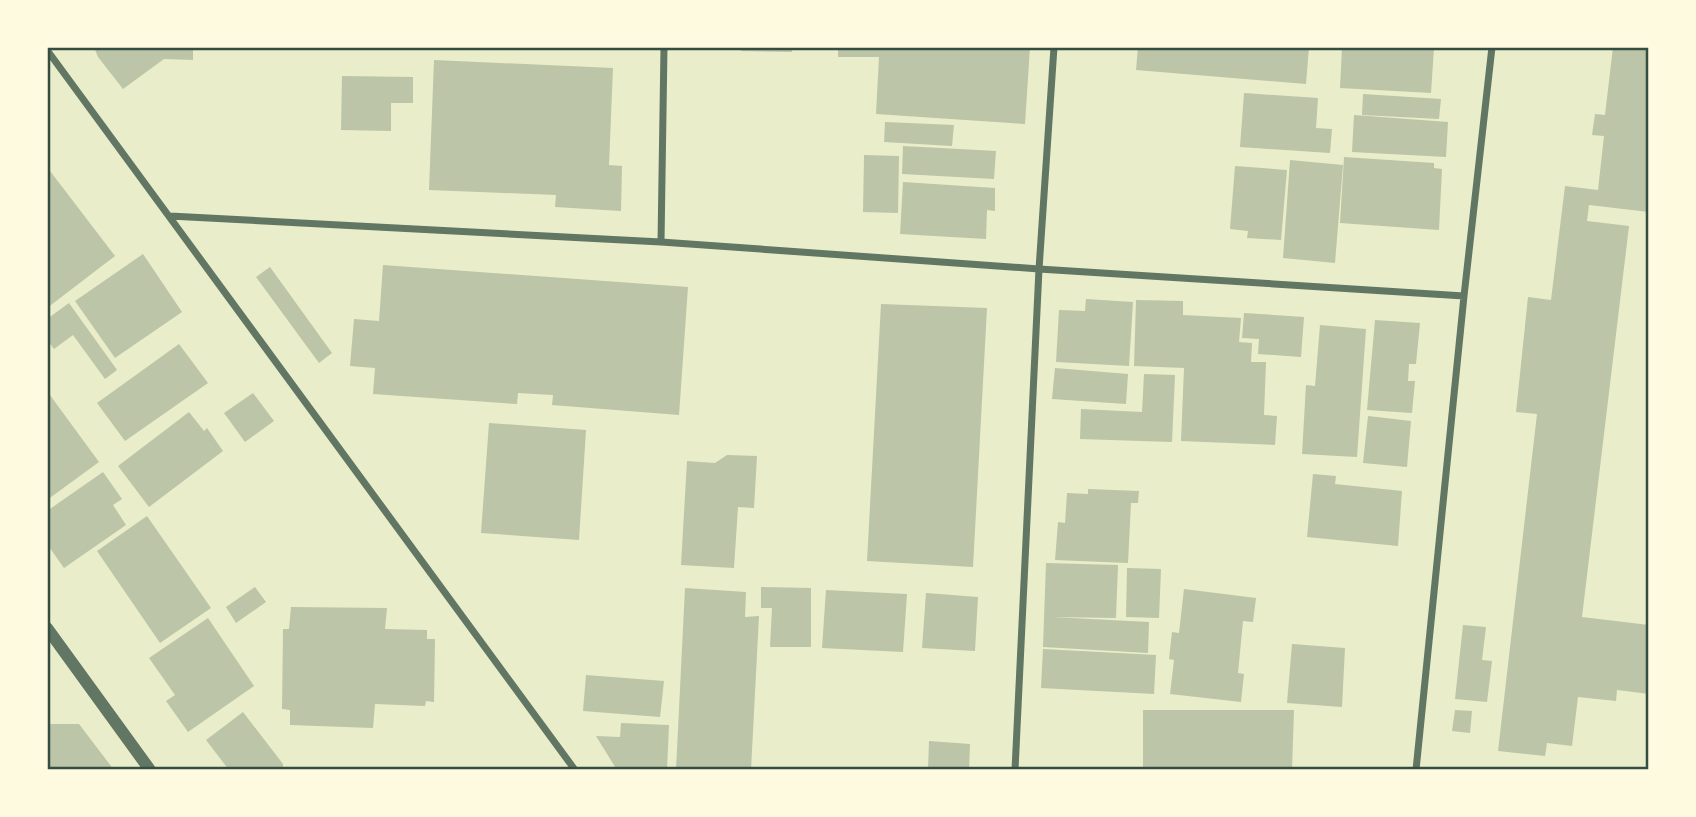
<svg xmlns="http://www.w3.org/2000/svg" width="1696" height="817" font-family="Raleway,sans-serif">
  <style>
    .building { fill: #bcc5a7 }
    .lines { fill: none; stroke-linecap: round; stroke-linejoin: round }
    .minor { stroke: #617663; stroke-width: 7 }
    .tertiary { stroke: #617663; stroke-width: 12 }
    .neatline { fill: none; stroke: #344e41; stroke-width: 2.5 }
  </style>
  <rect width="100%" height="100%" fill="#e9edc9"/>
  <path class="building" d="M 94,47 L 193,47 L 193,60 L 164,59 L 123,89 L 98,57 Z
    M 741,47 L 792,47 L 792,52 L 741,51 Z
    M 838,47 L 1030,47 L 1025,124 L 876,114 L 879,57 L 838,57 Z
    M 1138,47 L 1309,47 L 1306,84 L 1136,70 Z
    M 1342,47 L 1434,48 L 1431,93 L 1340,88 Z
    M 1613,47 L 1649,47 L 1649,212 L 1589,205 L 1587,221 L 1629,226 L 1582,617 L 1649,625 L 1649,694 L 1617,690 L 1616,701 L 1578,697 L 1572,746 L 1547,743 L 1545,756 L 1498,751 L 1537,414 L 1516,412 L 1528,297 L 1551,300 L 1565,186 L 1598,190 L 1604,136 L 1592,135 L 1595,114 L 1605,115 Z
    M 434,60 L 613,68 L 609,165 L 622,166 L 621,211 L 555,207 L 556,195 L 429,190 Z
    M 342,76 L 413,77 L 413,103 L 391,103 L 391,131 L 341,130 Z
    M 1244,93 L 1318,98 L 1316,128 L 1332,129 L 1330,153 L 1240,147 Z
    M 1363,94 L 1441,99 L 1439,119 L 1362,115 Z
    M 1354,115 L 1448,122 L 1446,157 L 1352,152 Z
    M 885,122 L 954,125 L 952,146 L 884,142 Z
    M 903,146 L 996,151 L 994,179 L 902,174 Z
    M 864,155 L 899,156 L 898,213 L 863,212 Z
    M 1344,157 L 1434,163 L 1434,168 L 1442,169 L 1439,230 L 1340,223 Z
    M 1290,160 L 1343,165 L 1335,263 L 1283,258 Z
    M 1235,166 L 1287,170 L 1281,240 L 1247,238 L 1248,231 L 1230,229 Z
    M 47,167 L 115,256 L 47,308 Z
    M 903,182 L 995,188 L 995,211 L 987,210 L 986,239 L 900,234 Z
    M 143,254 L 182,312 L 115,358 L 75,301 Z
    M 383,265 L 688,287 L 679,415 L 552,405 L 553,395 L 518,393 L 517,404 L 373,394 L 375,368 L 350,366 L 354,319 L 379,321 Z
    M 270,267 L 332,353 L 319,363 L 256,277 Z
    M 1086,299 L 1133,302 L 1129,366 L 1056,362 L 1059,310 L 1085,311 Z
    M 1136,300 L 1183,301 L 1183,315 L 1241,318 L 1239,342 L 1252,343 L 1251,362 L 1266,362 L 1264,415 L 1277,416 L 1275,445 L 1181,441 L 1184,368 L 1134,366 Z
    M 69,303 L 117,370 L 105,379 L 73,335 L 54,349 L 47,340 L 47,319 Z
    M 881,304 L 987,308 L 973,567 L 867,561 Z
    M 1244,313 L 1304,317 L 1301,357 L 1258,354 L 1259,339 L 1242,338 Z
    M 1375,320 L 1420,323 L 1416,364 L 1409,364 L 1408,381 L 1415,381 L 1412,413 L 1367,410 Z
    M 1320,325 L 1366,329 L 1357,457 L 1302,454 L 1306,385 L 1315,386 Z
    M 179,344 L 208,383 L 125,441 L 97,403 Z
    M 1055,368 L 1128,374 L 1126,404 L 1052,399 Z
    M 1144,374 L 1175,375 L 1172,442 L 1080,439 L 1081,409 L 1142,412 Z
    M 47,391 L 99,462 L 47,500 Z
    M 253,393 L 274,421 L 245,442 L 224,413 Z
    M 189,412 L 204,431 L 207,428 L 223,451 L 149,507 L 118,466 Z
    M 1368,416 L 1411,421 L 1407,467 L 1363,463 Z
    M 489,423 L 586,430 L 579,540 L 481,533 Z
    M 727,455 L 757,456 L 754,508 L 738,507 L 734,568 L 681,565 L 687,461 L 715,463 Z
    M 103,472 L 122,499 L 113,505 L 126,525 L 64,568 L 47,544 L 47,511 Z
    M 1313,474 L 1336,476 L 1335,484 L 1402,491 L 1398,546 L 1307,537 Z
    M 1088,489 L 1139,491 L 1138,503 L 1131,503 L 1128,563 L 1055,560 L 1058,522 L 1065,523 L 1067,493 L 1088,494 Z
    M 147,516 L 211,608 L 160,643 L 97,551 Z
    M 1046,563 L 1118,565 L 1116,618 L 1052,617 L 1149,622 L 1148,653 L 1043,647 Z
    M 1127,568 L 1161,569 L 1159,618 L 1126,617 Z
    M 255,587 L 266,602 L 236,623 L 226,607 Z
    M 761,587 L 811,588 L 811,647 L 770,647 L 772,608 L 761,608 Z
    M 685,588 L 746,592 L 745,617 L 759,616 L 751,770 L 676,770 Z
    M 1184,589 L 1256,598 L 1253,622 L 1243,621 L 1238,673 L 1244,674 L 1241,702 L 1170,694 L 1174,660 L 1169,659 L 1172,632 L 1179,633 Z
    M 826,590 L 907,594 L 903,652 L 822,648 Z
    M 926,593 L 978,597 L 975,651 L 922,648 Z
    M 291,607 L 387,608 L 385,629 L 427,630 L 427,639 L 435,639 L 434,702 L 426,701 L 425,706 L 375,704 L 373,728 L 290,725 L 290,710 L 282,709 L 283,629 L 289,629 Z
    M 208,618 L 254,686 L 188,732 L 166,701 L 175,695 L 149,658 Z
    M 1463,625 L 1486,627 L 1482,660 L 1492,661 L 1487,702 L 1455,699 Z
    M 1292,644 L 1345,648 L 1342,707 L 1287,703 Z
    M 1043,649 L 1156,655 L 1154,694 L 1041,688 Z
    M 586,675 L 664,681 L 660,717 L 583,711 Z
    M 1143,710 L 1294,710 L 1292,770 L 1143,770 Z
    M 1455,710 L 1472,711 L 1470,733 L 1452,731 Z
    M 243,712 L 283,764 L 283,770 L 229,770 L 206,740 Z
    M 621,723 L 669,725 L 667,770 L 617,770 L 596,736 L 620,737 Z
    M 49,724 L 79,724 L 114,770 L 50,770 Z
    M 929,741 L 970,744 L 969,770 L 928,770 Z"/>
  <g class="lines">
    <path class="minor" d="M 47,50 L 575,770
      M 170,216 L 661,242 L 1039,269 L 1464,296
      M 661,242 L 664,47
      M 1015,770 L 1039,269 L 1054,47
      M 1416,770 L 1464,296 L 1492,47"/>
    <path class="tertiary" d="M 47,628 L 150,770"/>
  </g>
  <rect width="1696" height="817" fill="none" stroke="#fefae0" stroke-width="98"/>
  <rect x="49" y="49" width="1598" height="719" class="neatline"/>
</svg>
